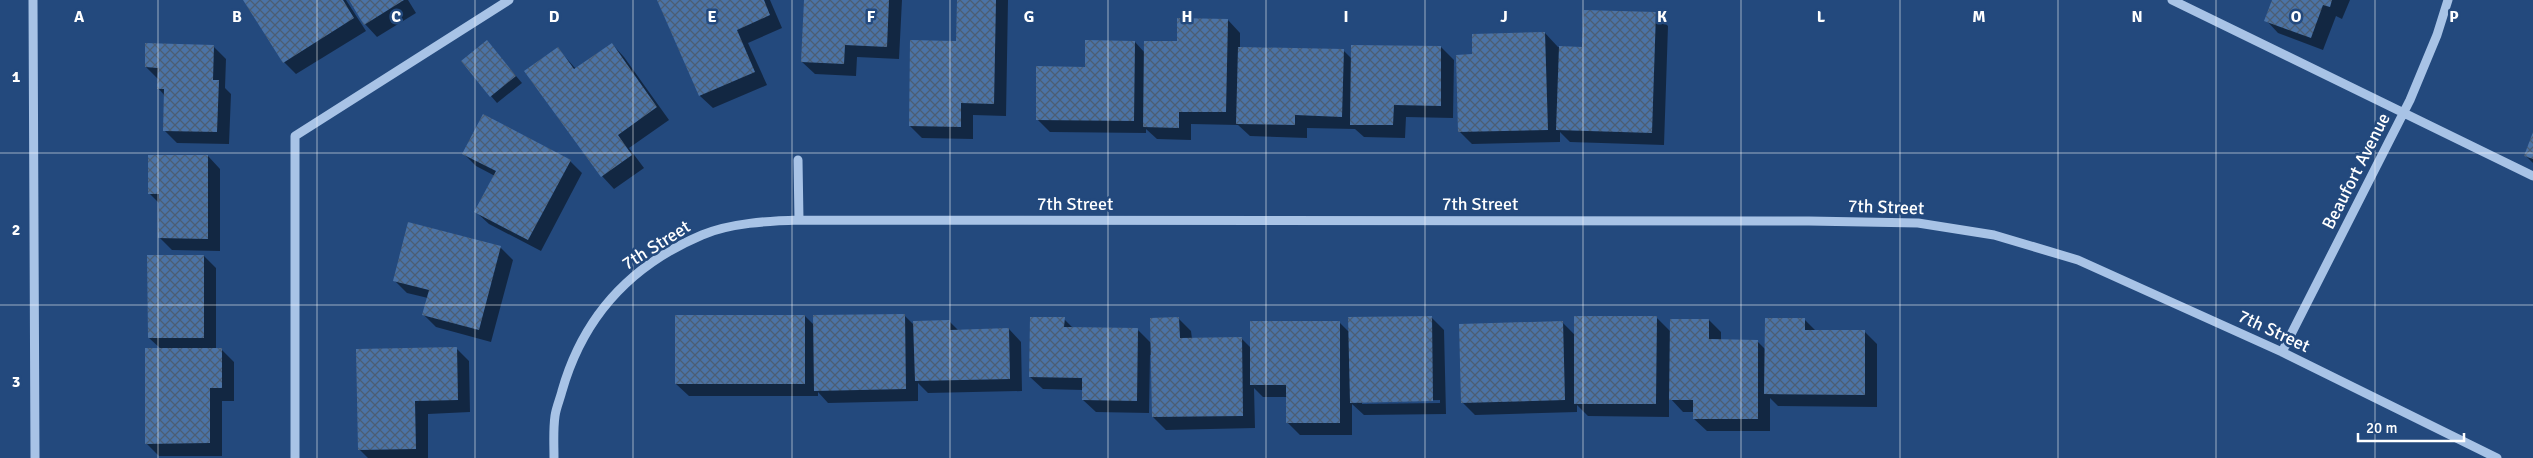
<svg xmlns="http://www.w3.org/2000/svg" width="2533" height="458" font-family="Signika,sans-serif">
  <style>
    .shadow { fill: #0007; fill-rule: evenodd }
    .building { fill: url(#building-cross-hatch) }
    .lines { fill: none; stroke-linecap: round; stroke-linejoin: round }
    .minor { stroke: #a8c3e6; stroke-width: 9 }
    .grid { fill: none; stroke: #fff; stroke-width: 1; stroke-opacity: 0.55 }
    .labels { text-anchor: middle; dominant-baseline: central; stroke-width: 5; stroke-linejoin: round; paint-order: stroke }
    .street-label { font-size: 18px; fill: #fff; stroke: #23497d }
    .grid-label { font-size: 16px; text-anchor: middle; font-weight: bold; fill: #fff; stroke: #23497d; stroke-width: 5; stroke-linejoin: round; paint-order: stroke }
  </style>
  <defs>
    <pattern id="building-cross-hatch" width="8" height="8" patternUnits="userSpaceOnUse" patternTransform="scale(1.25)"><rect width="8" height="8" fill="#4b73a6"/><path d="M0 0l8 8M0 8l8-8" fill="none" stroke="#4c5e74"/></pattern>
  </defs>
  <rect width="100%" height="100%" fill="#23497d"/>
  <path class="shadow" d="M 244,0 L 346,0 L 366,31 L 296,74 L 284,62 Z
    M 350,0 L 408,0 L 416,13 L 377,37 L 365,24 Z
    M 658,0 L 770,0 L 782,28 L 748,43 L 767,85 L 713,108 L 700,96 Z
    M 805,0 L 902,0 L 899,59 L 857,57 L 856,76 L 815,74 L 802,62 Z
    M 958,0 L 1008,0 L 1006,116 L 973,115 L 973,139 L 922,138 L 910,126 L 957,42 Z
    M 2273,0 L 2350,0 L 2342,19 L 2336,16 L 2323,50 L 2278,33 L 2266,20 Z
    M 1655,14 L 1668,26 L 1664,145 L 1570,142 L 1560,132 L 1560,142 L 1472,144 L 1459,131 L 1473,56 L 1545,33 L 1558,47 L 1583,48 Z
    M 1228,20 L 1240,33 L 1240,48 L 1343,50 L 1352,59 L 1441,47 L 1454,60 L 1453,118 L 1406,117 L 1405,138 L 1364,137 L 1355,129 L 1307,128 L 1307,138 L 1250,136 L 1238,125 L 1191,124 L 1191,140 L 1157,139 L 1146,129 L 1146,133 L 1050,132 L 1037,119 L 1086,68 L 1135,42 L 1145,53 L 1178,43 Z
    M 612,44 L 624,57 L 669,120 L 629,148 L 644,168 L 614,189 L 602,176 L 558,49 L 576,69 Z
    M 213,46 L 226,59 L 225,88 L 231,94 L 229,144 L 177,143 L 164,130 L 165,96 L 158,88 L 158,79 L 146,67 Z
    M 493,49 L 522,83 L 497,103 L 491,96 Z
    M 2533,135 L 2533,163 L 2526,156 Z
    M 464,154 L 570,161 L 582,173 L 541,251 L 489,224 L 476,212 L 495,176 L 476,166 Z
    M 208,156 L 220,169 L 220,251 L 172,250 L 159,237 L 160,204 L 149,193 Z
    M 500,247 L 513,260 L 491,342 L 436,327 L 424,315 L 428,298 L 407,293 L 394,280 Z
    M 204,256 L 216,268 L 216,349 L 221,349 L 234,362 L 234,401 L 222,401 L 222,456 L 159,456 L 147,444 L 161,349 L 149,338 Z
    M 904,315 L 914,325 L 950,322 L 959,331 L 1009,329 L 1021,342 L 1022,391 L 928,393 L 918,383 L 918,401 L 828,403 L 818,392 L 818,396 L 689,396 L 676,384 L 805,316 L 815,326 Z
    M 1431,317 L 1444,330 L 1446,414 L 1364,415 L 1352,404 L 1352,435 L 1300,435 L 1287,422 L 1287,397 L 1263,397 L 1254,388 L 1255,428 L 1166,430 L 1153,417 L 1152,355 L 1150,355 L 1149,413 L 1096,412 L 1083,400 L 1083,390 L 1043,389 L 1030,377 L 1064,319 L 1074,329 L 1137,329 L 1152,344 L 1179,319 L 1191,331 L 1192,339 L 1241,338 L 1251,348 L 1340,323 L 1350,333 ZM 1440,400 L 1440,403 L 1362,404 L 1362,401 Z
    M 1656,317 L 1671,332 L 1709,320 L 1721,332 L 1721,341 L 1757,341 L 1766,350 L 1804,319 L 1816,331 L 1864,331 L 1877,344 L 1877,407 L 1778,406 L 1770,398 L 1770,431 L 1707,431 L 1694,419 L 1694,412 L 1683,412 L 1669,397 L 1669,417 L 1588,416 L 1577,405 L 1577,412 L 1475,415 L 1462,402 L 1562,322 L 1575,335 Z
    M 456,348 L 469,361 L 470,412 L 428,414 L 428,458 L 368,458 L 359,449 Z"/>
  <path class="building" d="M 243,0 L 343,0 L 354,18 L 283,63 Z
    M 349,0 L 404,0 L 364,25 Z
    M 657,0 L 764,0 L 770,15 L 737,30 L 755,72 L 699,96 Z
    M 804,0 L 889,0 L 887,47 L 845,45 L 844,64 L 801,62 Z
    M 957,0 L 996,0 L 994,104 L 961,103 L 961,127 L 909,126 L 910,40 L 956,41 Z
    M 2272,0 L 2332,0 L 2330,7 L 2323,5 L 2311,38 L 2264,21 Z
    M 1584,10 L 1656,12 L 1652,133 L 1556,130 L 1559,46 L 1582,47 Z
    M 1177,18 L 1228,19 L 1226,112 L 1179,112 L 1179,128 L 1143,127 L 1144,41 L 1177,41 Z
    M 1545,32 L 1548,130 L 1458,132 L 1456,55 L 1472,54 L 1472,34 Z
    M 487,40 L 516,76 L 490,97 L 461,61 Z
    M 1085,40 L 1135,41 L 1134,121 L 1036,120 L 1036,66 L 1085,67 Z
    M 145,43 L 214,45 L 213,80 L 219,80 L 217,132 L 163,131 L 164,89 L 157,89 L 158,68 L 145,67 Z
    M 612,43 L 657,107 L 618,135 L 632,155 L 601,177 L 524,71 L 558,47 L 574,69 Z
    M 1351,45 L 1441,46 L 1441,106 L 1394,105 L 1393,125 L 1350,125 Z
    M 1238,47 L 1344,49 L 1342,117 L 1295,115 L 1295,125 L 1236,124 Z
    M 483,114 L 571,160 L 528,240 L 474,212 L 496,171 L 462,154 Z
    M 2533,132 L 2533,159 L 2524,156 Z
    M 148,155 L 208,155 L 208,239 L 158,238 L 159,194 L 148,194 Z
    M 408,222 L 501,246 L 479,330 L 422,315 L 429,290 L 393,281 Z
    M 147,255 L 204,255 L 204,338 L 148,338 Z
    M 905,314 L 906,389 L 814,391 L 813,315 Z
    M 675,315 L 805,315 L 805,384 L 675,384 Z
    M 1432,316 L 1433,401 L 1350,403 L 1348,317 Z
    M 1574,316 L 1657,316 L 1656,404 L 1574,404 Z
    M 1030,317 L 1065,317 L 1064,327 L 1138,328 L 1137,401 L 1082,400 L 1082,378 L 1029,377 Z
    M 1179,317 L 1180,338 L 1242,337 L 1243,416 L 1152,417 L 1150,318 Z
    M 1765,318 L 1805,318 L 1805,330 L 1865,330 L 1865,395 L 1764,394 Z
    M 1670,319 L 1709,319 L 1709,339 L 1758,340 L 1758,419 L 1693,419 L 1693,400 L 1669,400 Z
    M 950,320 L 950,330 L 1009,328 L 1010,379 L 915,381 L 913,321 Z
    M 1250,321 L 1340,321 L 1340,423 L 1286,423 L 1286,385 L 1250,385 Z
    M 1563,321 L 1565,400 L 1461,403 L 1459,324 Z
    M 457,347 L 458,400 L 415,401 L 416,449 L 358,450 L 356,349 Z
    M 145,348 L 222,348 L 222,388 L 210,388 L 210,443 L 145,444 Z"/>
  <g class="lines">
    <path class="minor" d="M 33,0 L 35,458
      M 2172,0 L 2533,176
      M 798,160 L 799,220
      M 2282,352 L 2410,100 L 2437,35 L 2448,0
      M 295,458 L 295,136 L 509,0
      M 554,458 C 554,444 553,430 555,416 C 556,408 560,399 562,391 C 583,317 631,265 702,235 C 730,223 768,221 799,220 L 1809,221 L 1918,223 L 1994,235 L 2078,260 L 2282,352 L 2497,458"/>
  </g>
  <path class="grid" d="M 158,0 L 158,458M 317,0 L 317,458M 475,0 L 475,458M 633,0 L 633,458M 792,0 L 792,458M 950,0 L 950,458M 1108,0 L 1108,458M 1266,0 L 1266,458M 1425,0 L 1425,458M 1583,0 L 1583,458M 1741,0 L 1741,458M 1900,0 L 1900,458M 2058,0 L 2058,458M 2216,0 L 2216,458M 2375,0 L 2375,458M 0,153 L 2533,153M 0,305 L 2533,305"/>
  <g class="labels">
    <g class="street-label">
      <text transform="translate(2356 171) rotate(-63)">Beaufort Avenue</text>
      <text x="1075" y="204">7th Street</text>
      <text x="1480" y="204">7th Street</text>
      <text transform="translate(1886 207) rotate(2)">7th Street</text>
      <text transform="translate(656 245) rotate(-32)">7th Street</text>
      <text transform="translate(2274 331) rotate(25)">7th Street</text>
    </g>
  </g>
  <g class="grid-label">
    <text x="79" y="22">A</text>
    <text x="237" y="22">B</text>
    <text x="396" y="22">C</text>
    <text x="554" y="22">D</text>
    <text x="712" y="22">E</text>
    <text x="871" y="22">F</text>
    <text x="1029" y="22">G</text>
    <text x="1187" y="22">H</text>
    <text x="1346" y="22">I</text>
    <text x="1504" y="22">J</text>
    <text x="1662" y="22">K</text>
    <text x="1821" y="22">L</text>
    <text x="1979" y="22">M</text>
    <text x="2137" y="22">N</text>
    <text x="2296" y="22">O</text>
    <text x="2454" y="22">P</text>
    <text x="16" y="82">1</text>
    <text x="16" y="235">2</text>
    <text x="16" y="387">3</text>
  </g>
  <path d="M2358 433v8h106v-8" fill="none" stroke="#ffffff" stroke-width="2.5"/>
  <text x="2366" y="433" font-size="15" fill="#ffffff" stroke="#23497d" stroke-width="4" paint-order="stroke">20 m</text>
</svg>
